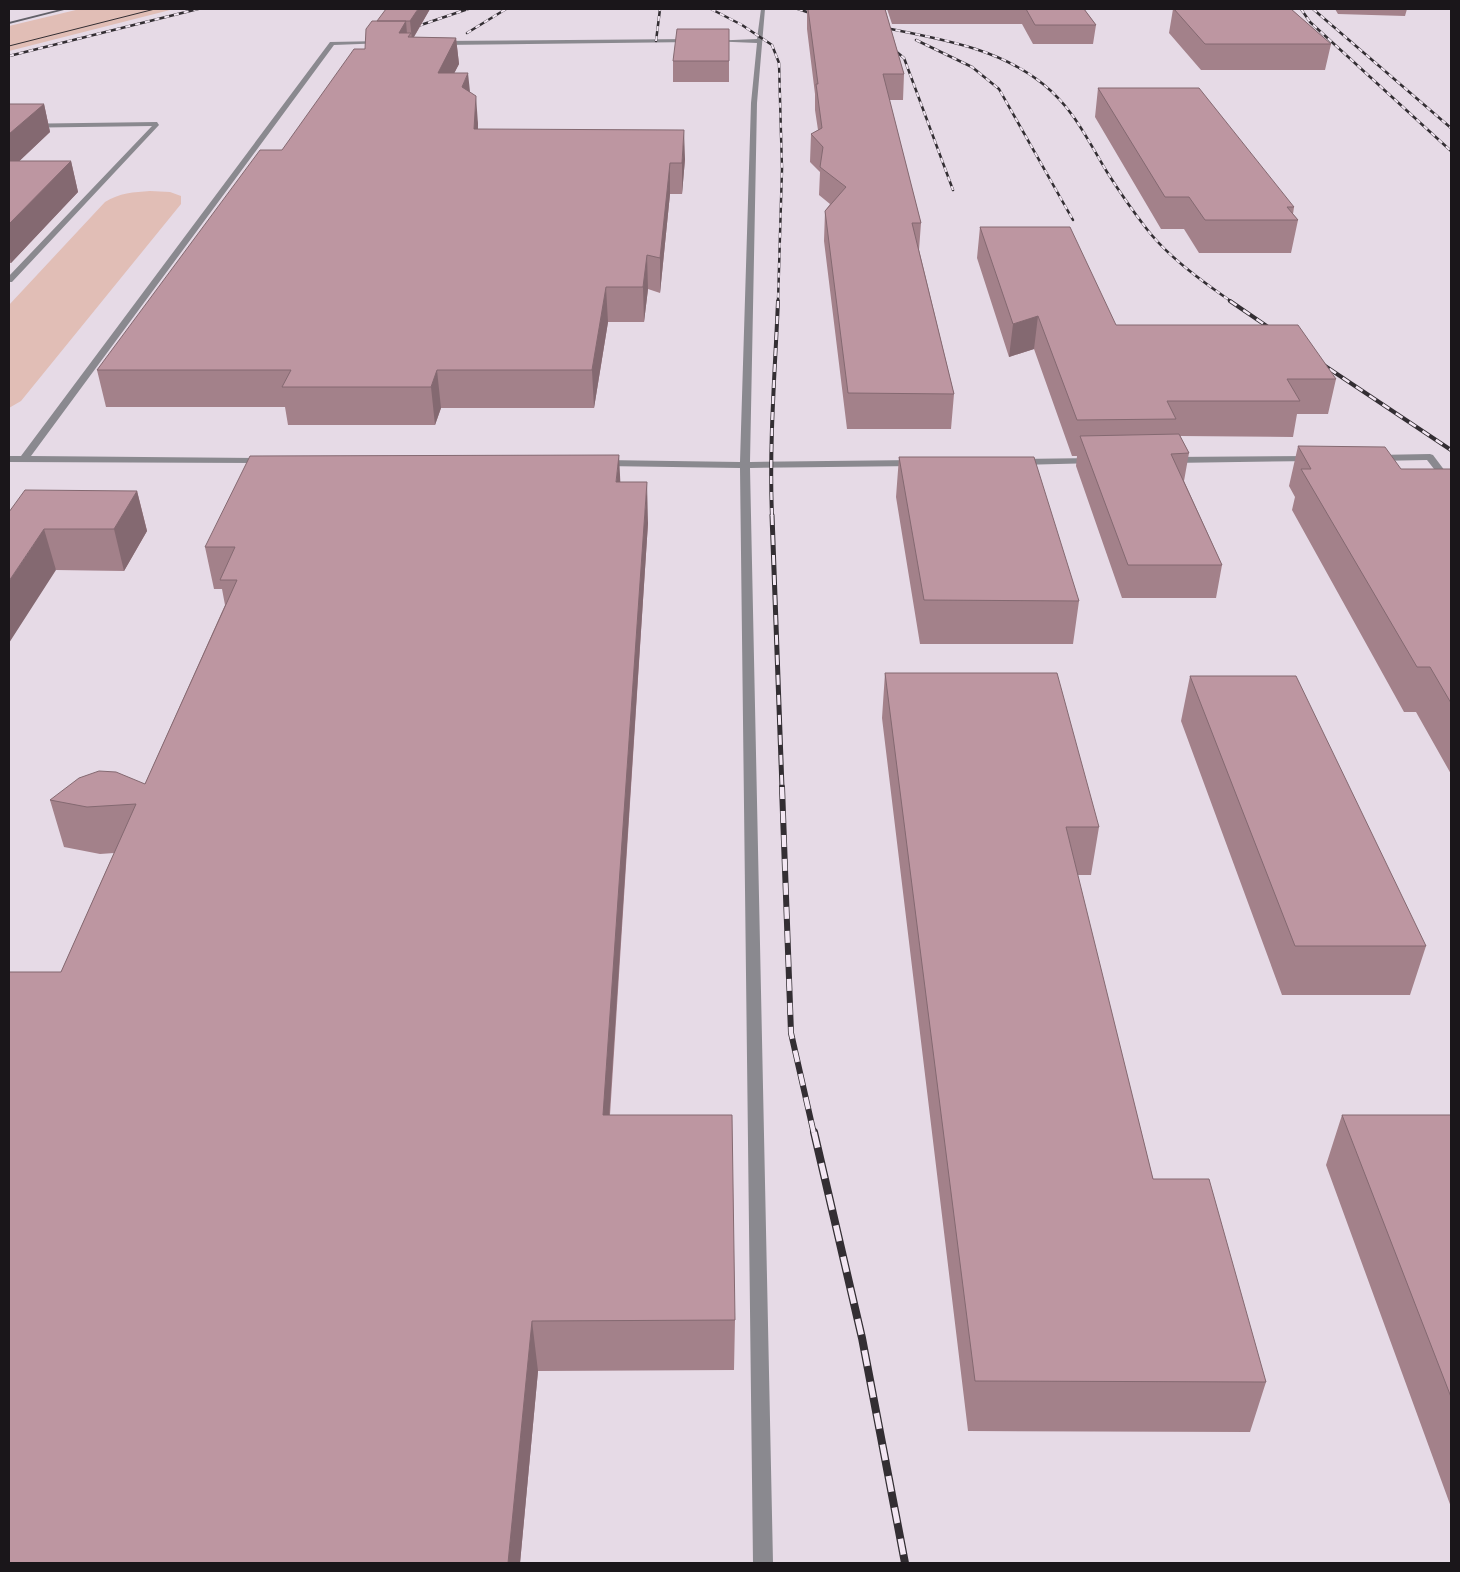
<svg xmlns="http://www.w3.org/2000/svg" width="1460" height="1572" font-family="'PT Serif',serif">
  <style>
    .green { fill: #e1beb6 }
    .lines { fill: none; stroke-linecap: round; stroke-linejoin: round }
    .minor { fill: #8a898f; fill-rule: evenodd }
    .secondary { fill: #626169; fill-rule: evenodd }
    .tram { stroke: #332e33; stroke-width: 1 }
    .rail-far4-casing { stroke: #332e33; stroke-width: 2.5 }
    .rail-far3-casing { stroke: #332e33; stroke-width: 4 }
    .rail-far2-casing { stroke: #332e33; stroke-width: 5 }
    .rail-far1-casing { stroke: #332e33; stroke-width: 6 }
    .rail-casing { stroke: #332e33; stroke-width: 8 }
    .rail-far4 { stroke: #f3e7f3; stroke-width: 2; stroke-dasharray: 5; stroke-linecap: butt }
    .rail-far3 { stroke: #f3e7f3; stroke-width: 2.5; stroke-dasharray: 8; stroke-linecap: butt }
    .rail-far2 { stroke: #f3e7f3; stroke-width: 3; stroke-dasharray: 10; stroke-linecap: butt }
    .rail-far1 { stroke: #f3e7f3; stroke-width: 4.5; stroke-dasharray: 12; stroke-linecap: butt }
    .rail { stroke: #f3e7f3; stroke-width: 5.5; stroke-dasharray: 16; stroke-linecap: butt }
    .wall { fill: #a3818a }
    .shaded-wall { fill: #846971 }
    .building { fill: #bd96a1; stroke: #846971 }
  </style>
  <rect width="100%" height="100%" fill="#e6dae6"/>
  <path class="green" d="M 80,9 L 174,9 L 9,51 L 9,26 Z
    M 150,191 L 170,192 L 181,196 L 181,204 L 21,401 L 9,408 L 9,305 L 105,202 C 119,193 134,192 150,191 Z"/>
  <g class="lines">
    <path class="minor" d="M 761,9 L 765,9 L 757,103 L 750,462 L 916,460 L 921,463 L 916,466 L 750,468 L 773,1563 L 753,1563 L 740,468 L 604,466 L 599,463 L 604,460 L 740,462 L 751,103 L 757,43 L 709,41 L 757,39 Z
      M 692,39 L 694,42 L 440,45 L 437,43 L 440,41 Z
      M 330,42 L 382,41 L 385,43 L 334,45 L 31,456 L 264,458 L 269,461 L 267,463 L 9,462 L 9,456 L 21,456 Z
      M 157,122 L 159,125 L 12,282 L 9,282 L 9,276 L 152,126 L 9,128 L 9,124 Z
      M 1430,454 L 1433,455 L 1451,479 L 1451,488 L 1448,487 L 1427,460 L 1376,461 L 1371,458 L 1376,455 Z
      M 1311,456 L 1316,459 L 1314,461 L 1171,463 L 1166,460 L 1171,457 Z
      M 1094,458 L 1097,459 L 1097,463 L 1019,465 L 1014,462 L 1019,459 Z"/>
    <path class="secondary" d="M 61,9 L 68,9 L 9,24 L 9,22 Z"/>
    <path class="tram" d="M 9,46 L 155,9"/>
    <defs>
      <path id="rail-far4" d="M 711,9 L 742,25 L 772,45 L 779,63 L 782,169 L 778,302
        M 798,9 L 819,16
        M 1301,9 L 1310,22 L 1451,151
        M 1313,9 L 1451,128
        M 876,26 C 933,38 996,46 1043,84 C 1074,109 1087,139 1107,172 C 1119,191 1132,210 1146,228 C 1167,256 1203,282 1232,302
        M 409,29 L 468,9
        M 467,33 L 506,9
        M 916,40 L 972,67 L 999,89 L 1073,220
        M 656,41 L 660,9
        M 886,43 L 904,58 L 953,190
        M 9,56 L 198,9"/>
      <path id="rail-far3" d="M 1230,301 L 1277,333
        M 1316,360 L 1451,450
        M 772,516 C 769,444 775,372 778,301"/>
      <path id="rail-far2" d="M 772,515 L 782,788"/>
      <path id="rail-far1" d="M 782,787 L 791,1033 L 814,1134"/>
      <path id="rail" d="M 814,1132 L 862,1338 L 905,1563"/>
    </defs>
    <use href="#rail-far4" class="rail-far4-casing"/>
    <use href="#rail-far3" class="rail-far3-casing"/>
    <use href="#rail-far2" class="rail-far2-casing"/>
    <use href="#rail-far1" class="rail-far1-casing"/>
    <use href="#rail" class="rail-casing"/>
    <use href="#rail-far4" class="rail-far4"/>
    <use href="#rail-far3" class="rail-far3"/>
    <use href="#rail-far2" class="rail-far2"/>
    <use href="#rail-far1" class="rail-far1"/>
    <use href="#rail" class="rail"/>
  </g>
  <path class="wall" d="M 430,9 L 414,37 L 456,38 L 459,64 L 454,73 L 470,92 L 478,124 L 478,129 L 685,159 L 682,194 L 670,194 L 660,293 L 648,289 L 644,322 L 608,322 L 594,408 L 441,408 L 435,425 L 288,425 L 285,407 L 106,407 L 97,370 L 282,150 L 365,49 L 377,21 Z
    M 807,9 L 885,9 L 904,74 L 903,100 L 889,100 L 921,223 L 919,250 L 954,394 L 951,429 L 847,429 L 824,241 L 825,211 L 830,204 L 819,195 L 820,172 L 810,162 L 811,134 L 818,130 L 815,110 L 815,94 L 807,29 Z
    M 887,9 L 1084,9 L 1096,25 L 1093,44 L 1033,44 L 1022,24 L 892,24 Z
    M 1173,9 L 1291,9 L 1331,44 L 1325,70 L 1201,70 L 1169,33 Z
    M 1335,9 L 1407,9 L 1405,16 L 1338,14 Z
    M 729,29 L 729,82 L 673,82 L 673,61 Z
    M 1098,88 L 1294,207 L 1293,214 L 1298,220 L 1291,253 L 1199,253 L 1184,229 L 1161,229 L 1095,117 Z
    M 9,104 L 44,104 L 50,132 L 19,161 L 71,161 L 78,192 L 11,263 L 9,263 Z
    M 980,227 L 1116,325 L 1336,379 L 1328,414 L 1297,414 L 1293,437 L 1180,436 L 1189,453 L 1184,481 L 1222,565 L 1216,598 L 1122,598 L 1076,466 L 1077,456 L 1072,456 L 1034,349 L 1009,357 L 977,258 Z
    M 1298,446 L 1401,469 L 1451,469 L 1451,774 L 1416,712 L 1404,712 L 1292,510 L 1295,497 L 1289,486 Z
    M 899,457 L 1079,601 L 1073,644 L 920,644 L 896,497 Z
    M 620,482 L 648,523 L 610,1115 L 735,1320 L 734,1370 L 538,1371 L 520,1563 L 9,1563 L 61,972 L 114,853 L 100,854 L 64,847 L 50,800 L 145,784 L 225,605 L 222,589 L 214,589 L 205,547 Z
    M 137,491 L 147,531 L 124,571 L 56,570 L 9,512 Z
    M 885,673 L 1099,827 L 1091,875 L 1077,875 L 1153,1179 L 1266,1382 L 1250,1432 L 968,1431 L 882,718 Z
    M 1190,676 L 1426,946 L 1410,995 L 1282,995 L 1181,721 Z
    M 1342,1115 L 1451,1115 L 1451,1507 L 1326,1165 Z"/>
  <path class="shaded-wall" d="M 418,9 L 430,9 L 412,40 L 410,21 Z
    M 406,21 L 408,47 L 399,33 Z
    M 456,38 L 459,64 L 440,101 L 438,73 Z
    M 468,73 L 471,101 L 462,87 Z
    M 476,96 L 478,124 L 477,159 L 474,129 Z
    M 44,104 L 50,132 L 9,171 L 9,134 Z
    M 684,130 L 685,159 L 682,194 L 682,163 Z
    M 71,161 L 78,192 L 11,263 L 9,254 L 9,224 Z
    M 670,163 L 670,194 L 660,293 L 660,258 Z
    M 647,255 L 648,289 L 644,322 L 643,287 Z
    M 606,287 L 608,322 L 594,408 L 592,370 Z
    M 1038,316 L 1034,349 L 1009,357 L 1013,324 Z
    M 437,370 L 441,408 L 435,425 L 431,387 Z
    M 619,455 L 621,495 L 616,482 Z
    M 647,482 L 648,523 L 606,1165 L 603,1115 Z
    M 137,491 L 147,531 L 124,571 L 114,529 Z
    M 44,529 L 56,570 L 9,643 L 9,581 Z
    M 532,1321 L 538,1371 L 520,1563 L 508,1563 Z"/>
  <path class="building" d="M 386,9 L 418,9 L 410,21 L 377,21 Z
    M 808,9 L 885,9 L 904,74 L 883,74 L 921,223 L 912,223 L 954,394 L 848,393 L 825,211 L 846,187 L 820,167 L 823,147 L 811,134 L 822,128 L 816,84 L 818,84 Z
    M 1026,9 L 1084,9 L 1096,25 L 1035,25 Z
    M 1174,9 L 1291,9 L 1331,44 L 1205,44 Z
    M 372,21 L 406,21 L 399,33 L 411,33 L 408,37 L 456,38 L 438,73 L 468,73 L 462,87 L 476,96 L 474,129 L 684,130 L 682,163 L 670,163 L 660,258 L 647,255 L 643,287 L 606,287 L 592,370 L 437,370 L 431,387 L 282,387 L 291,370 L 97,370 L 260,150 L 282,150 L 354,49 L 365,49 L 366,29 Z
    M 677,29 L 729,29 L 729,61 L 673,61 Z
    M 1098,88 L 1199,88 L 1294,207 L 1287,207 L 1298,220 L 1205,220 L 1189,197 L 1165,197 Z
    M 9,104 L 44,104 L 9,134 Z
    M 9,161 L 71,161 L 9,224 Z
    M 980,227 L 1070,227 L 1116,325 L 1298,325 L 1336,379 L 1287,379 L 1300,401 L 1167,401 L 1176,419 L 1077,420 L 1038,316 L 1013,324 Z
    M 1179,434 L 1189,453 L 1171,454 L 1222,565 L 1128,565 L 1080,436 Z
    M 1298,446 L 1385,447 L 1401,469 L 1451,469 L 1451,703 L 1430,667 L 1417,667 L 1301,469 L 1311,469 Z
    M 619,455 L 616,482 L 647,482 L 603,1115 L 732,1115 L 735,1320 L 532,1321 L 508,1563 L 9,1563 L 9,972 L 61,972 L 136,804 L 87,807 L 50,800 L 79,778 L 99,771 L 116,772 L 145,784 L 237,580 L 220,580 L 235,547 L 205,547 L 250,456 Z
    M 899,457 L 1034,457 L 1079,601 L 924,600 Z
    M 25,490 L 137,491 L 114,529 L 44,529 L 9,581 L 9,512 Z
    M 885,673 L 1057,673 L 1099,827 L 1066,827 L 1153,1179 L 1209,1179 L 1266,1382 L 975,1381 Z
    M 1190,676 L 1296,676 L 1426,946 L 1295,946 Z
    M 1342,1115 L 1451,1115 L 1451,1397 Z"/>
  <rect width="1460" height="1572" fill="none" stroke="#1a161a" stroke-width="20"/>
</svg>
